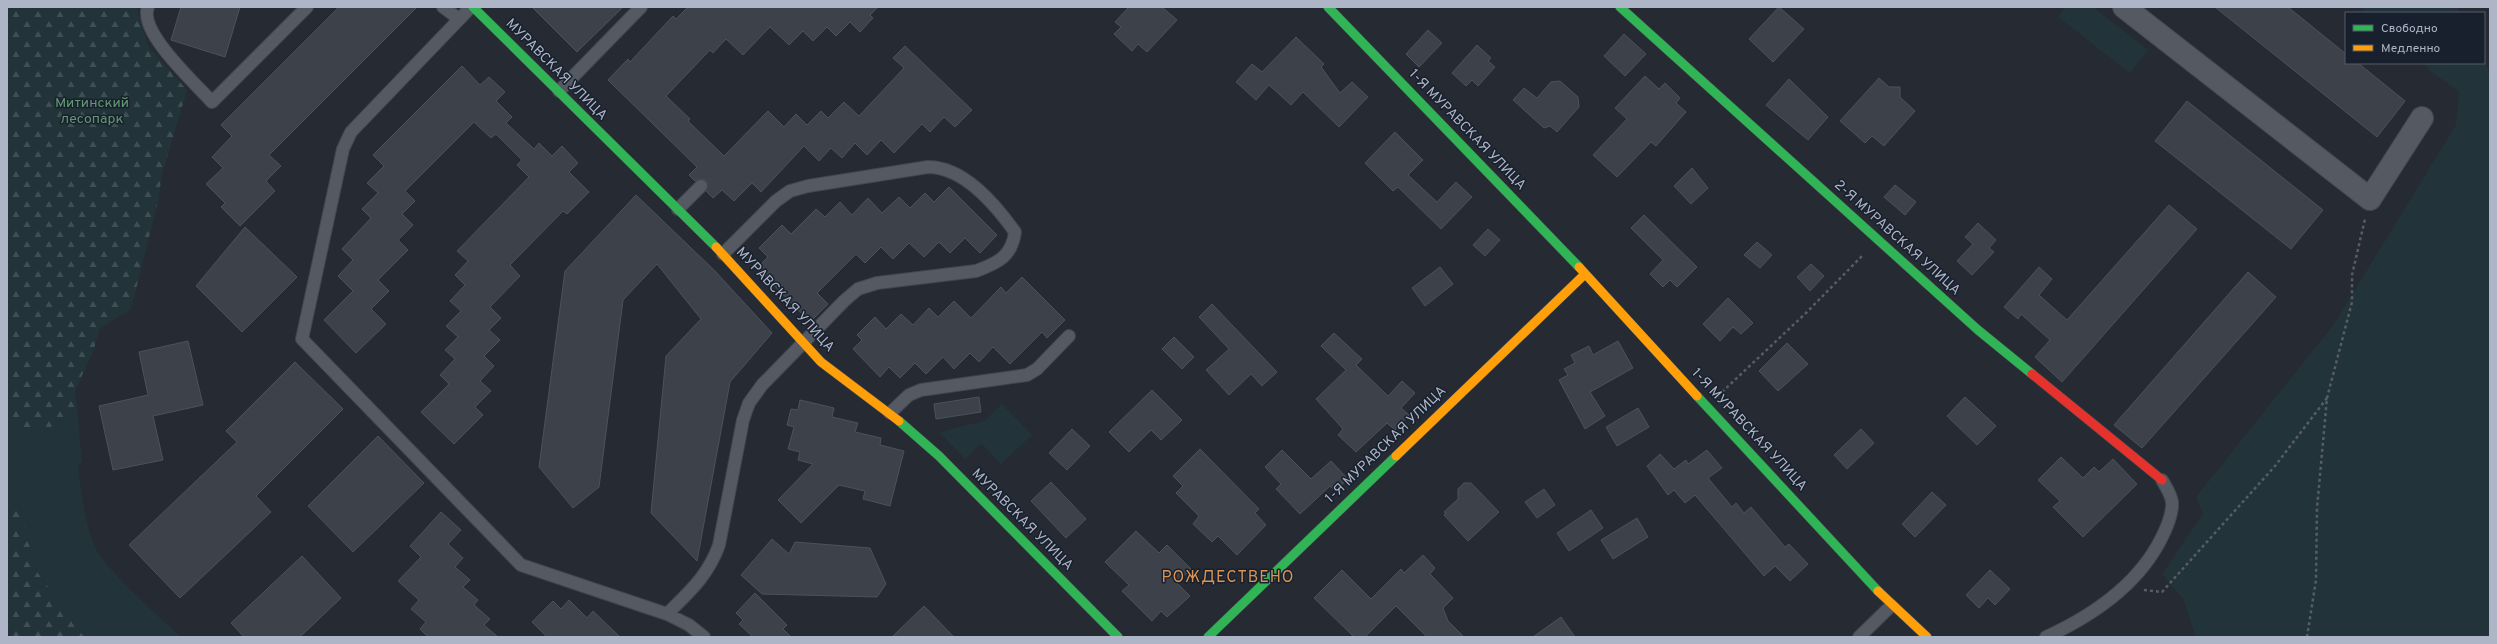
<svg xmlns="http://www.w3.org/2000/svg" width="2497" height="644" font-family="Overpass,sans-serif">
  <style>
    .green { fill: #223439 }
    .forest { fill: url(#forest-firs) }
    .building { fill: #3d4149; stroke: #4c525c }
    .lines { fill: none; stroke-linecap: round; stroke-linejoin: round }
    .lane-casing { stroke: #42464e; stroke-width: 14 }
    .street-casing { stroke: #42464e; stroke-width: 24 }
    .fast-casing { stroke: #42464e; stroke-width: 10 }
    .slow-casing { stroke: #42464e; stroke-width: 10 }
    .jam-casing { stroke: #42464e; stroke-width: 10 }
    .path { stroke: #585d65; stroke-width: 2.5; stroke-dasharray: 3 3; stroke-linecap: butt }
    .lane { stroke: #545962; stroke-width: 12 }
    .street { stroke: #545962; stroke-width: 22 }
    .fast { stroke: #30b455; stroke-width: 9 }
    .slow { stroke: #ff9f0a; stroke-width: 9 }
    .jam { stroke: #e5322d; stroke-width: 9 }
    .labels { text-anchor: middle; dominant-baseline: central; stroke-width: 3; stroke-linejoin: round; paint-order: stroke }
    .street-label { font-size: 14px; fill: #adb5c6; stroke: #18202e }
    .park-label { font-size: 14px; fill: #639872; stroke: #18202e }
    .quarter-label { font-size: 16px; letter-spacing: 1px; fill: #da9554; stroke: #18202e }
  </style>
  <defs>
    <pattern id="forest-firs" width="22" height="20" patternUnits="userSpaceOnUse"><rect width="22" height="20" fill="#223439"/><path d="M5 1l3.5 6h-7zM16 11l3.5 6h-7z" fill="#3f4f54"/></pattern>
  </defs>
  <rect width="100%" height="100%" fill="#252a33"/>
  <path class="green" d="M 2065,7 L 2093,7 L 2148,50 L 2130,73 L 2058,17 Z
    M 2359,7 L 2457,7 L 2460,13 L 2367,13 Z
    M 2484,61 L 2490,73 L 2490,637 L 2196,637 L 2183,599 L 2162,574 L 2203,514 L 2196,497 L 2334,324 L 2456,125 L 2459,92 L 2429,70 L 2424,63 L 2484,63 Z
    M 1002,404 L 1032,435 L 1001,464 L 981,443 L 965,459 L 939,432 L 984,421 Z
    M 77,409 L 82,461 L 78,467 C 82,493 84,521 94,545 C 104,569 160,617 181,637 L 84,637 L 35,569 L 20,508 L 7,500 L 7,431 L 45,431 Z"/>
  <path class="forest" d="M 7,7 L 136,7 L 148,46 L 187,90 L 162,174 L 158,201 L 131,309 L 100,328 L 94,349 L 75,391 L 77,409 L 45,431 L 7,431 Z
    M 7,500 L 20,508 L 35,569 L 84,637 L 7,637 Z"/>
  <path class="building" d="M 181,7 L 240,7 L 225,57 L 171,40 Z
    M 339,7 L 417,7 L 269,155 L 281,166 L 266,181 L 275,191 L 240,226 L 221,207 L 225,203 L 206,184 L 223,168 L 212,157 L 232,136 L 221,125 Z
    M 532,7 L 623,7 L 577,52 Z
    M 688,7 L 878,7 L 870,15 L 873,18 L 860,32 L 850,22 L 836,36 L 827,27 L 813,41 L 803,31 L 789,45 L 770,27 L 743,55 L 726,39 L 713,53 L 710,50 L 666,96 L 690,119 L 688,121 L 724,156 L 768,111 L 784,127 L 796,114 L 807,125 L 821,111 L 828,118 L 844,102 L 859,116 L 904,68 L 893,58 L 905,46 L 972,110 L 955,127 L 944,117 L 930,132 L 922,124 L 894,153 L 881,140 L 867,155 L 855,143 L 842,158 L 831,148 L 819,161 L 804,146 L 761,192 L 752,183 L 734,201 L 722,190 L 713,198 L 706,191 L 708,184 L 706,180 L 699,179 L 695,181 L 689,175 L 697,167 L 608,80 L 628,59 L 630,62 L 673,16 L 676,19 Z
    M 1129,7 L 1162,7 L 1177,20 L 1147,52 L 1138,44 L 1132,51 L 1114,34 L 1121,27 L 1115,22 Z
    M 1779,7 L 1804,29 L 1773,62 L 1749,39 Z
    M 2215,7 L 2288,7 L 2346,54 L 2346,63 L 2358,63 L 2405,101 L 2377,137 Z
    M 1428,30 L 1442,43 L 1419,67 L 1406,54 Z
    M 1624,34 L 1646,54 L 1625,76 L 1604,56 Z
    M 1296,37 L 1324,64 L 1321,67 L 1340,93 L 1352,82 L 1368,97 L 1339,127 L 1303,92 L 1291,105 L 1269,85 L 1256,100 L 1236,82 L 1252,64 L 1262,72 Z
    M 1477,45 L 1491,58 L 1488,61 L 1495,67 L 1478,86 L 1472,80 L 1466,86 L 1452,73 Z
    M 462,66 L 480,85 L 489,77 L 505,92 L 496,101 L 512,117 L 506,123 L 534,149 L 539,143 L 552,156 L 562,146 L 578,163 L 569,172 L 589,192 L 567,214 L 563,211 L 510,265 L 520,276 L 490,307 L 501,318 L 489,330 L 500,340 L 484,356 L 494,366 L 480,381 L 491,391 L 475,407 L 483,415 L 454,444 L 421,412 L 449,384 L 440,375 L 455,359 L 445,350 L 458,337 L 446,326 L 461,311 L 450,301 L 465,285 L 455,275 L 468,261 L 457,251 L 529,177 L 517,165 L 522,160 L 496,134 L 491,138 L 474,122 L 405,191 L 415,201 L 402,214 L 413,225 L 398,240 L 408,250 L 378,280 L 389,291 L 371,309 L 386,324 L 356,353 L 324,320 L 353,291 L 338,276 L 353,260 L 342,249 L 371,218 L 362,209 L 378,193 L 367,183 L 384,166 L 373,155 Z
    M 1645,76 L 1659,89 L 1665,83 L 1680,98 L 1676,103 L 1686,112 L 1656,146 L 1651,142 L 1617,177 L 1593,155 L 1627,119 L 1615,108 Z
    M 1879,78 L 1889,87 L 1900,87 L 1900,97 L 1915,111 L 1884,146 L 1872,136 L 1865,143 L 1840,121 Z
    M 1789,79 L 1828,117 L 1808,140 L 1766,105 Z
    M 1560,81 L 1578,97 L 1579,107 L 1557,132 L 1550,126 L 1544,128 L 1513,100 L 1524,88 L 1537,98 L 1551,82 Z
    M 2187,101 L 2323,210 L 2291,249 L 2155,141 Z
    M 1395,132 L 1423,160 L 1408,175 L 1437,202 L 1456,182 L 1472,197 L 1441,229 L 1398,187 L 1393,191 L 1365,163 Z
    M 1692,168 L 1708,188 L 1691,204 L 1674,186 Z
    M 1895,185 L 1916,202 L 1905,215 L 1884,197 Z
    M 949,187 L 997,235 L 980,253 L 965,238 L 950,253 L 939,242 L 924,257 L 909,243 L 893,259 L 881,247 L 865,263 L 856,254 L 817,293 L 828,304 L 810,322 L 757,268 L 768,257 L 759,248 L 782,225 L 791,234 L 816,209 L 825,217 L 840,202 L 852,215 L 868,198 L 882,213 L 899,197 L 910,208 L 925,193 L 934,202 Z
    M 636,195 L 714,270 L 772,333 L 730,382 L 697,561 L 651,513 L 666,356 L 701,319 L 657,264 L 623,300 L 599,487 L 573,508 L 539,467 L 565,271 Z
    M 2169,205 L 2197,229 L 2062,382 L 2035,357 L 2050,340 L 2021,314 L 2018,319 L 2004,307 L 2039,267 L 2052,279 L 2039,295 L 2067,320 Z
    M 1644,215 L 1697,267 L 1677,287 L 1670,280 L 1663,287 L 1650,274 L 1663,260 L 1631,228 Z
    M 1978,223 L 1996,240 L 1989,248 L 1994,252 L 1972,275 L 1957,261 L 1973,244 L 1965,237 Z
    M 245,227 L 297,277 L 242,332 L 196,286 Z
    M 1488,229 L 1500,240 L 1485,256 L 1473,245 Z
    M 1757,242 L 1772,255 L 1760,268 L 1744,255 Z
    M 1811,264 L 1824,276 L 1810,291 L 1797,277 Z
    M 1440,267 L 1453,284 L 1425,306 L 1412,288 Z
    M 2248,272 L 2276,297 L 2142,448 L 2114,425 Z
    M 1022,277 L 1065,320 L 1047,338 L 1042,332 L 1010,364 L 993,347 L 979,362 L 970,353 L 954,369 L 943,357 L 926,374 L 915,363 L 900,378 L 889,367 L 880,377 L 853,349 L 862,340 L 857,335 L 875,317 L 886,329 L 901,314 L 913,325 L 929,308 L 938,317 L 954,301 L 971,318 L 1001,287 L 1006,293 Z
    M 1728,298 L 1753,323 L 1741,334 L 1733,327 L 1720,341 L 1703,324 Z
    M 1212,304 L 1277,372 L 1262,386 L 1251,374 L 1229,395 L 1206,370 L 1229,349 L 1199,317 Z
    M 1334,333 L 1362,359 L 1356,365 L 1388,396 L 1402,381 L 1415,393 L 1401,408 L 1409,415 L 1395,430 L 1387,423 L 1356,452 L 1338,435 L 1343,429 L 1316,399 L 1346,370 L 1321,346 Z
    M 1174,337 L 1194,357 L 1182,369 L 1162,349 Z
    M 188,341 L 203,405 L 153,416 L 163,460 L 113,470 L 99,406 L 148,395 L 139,352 Z
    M 1618,341 L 1633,368 L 1590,392 L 1605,416 L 1585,429 L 1559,380 L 1568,375 L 1564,369 L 1575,363 L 1571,355 L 1589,346 L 1593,355 Z
    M 1787,343 L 1808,364 L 1778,391 L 1759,371 Z
    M 295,362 L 343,409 L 256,496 L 271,512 L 180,598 L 129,545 L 237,442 L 226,431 Z
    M 1152,390 L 1182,420 L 1161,440 L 1151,430 L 1129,452 L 1109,432 Z
    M 979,397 L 981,412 L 936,419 L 934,404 Z
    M 1965,397 L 1996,426 L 1977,445 L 1947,416 Z
    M 800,400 L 834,408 L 832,417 L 858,423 L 855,432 L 881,438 L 880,445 L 904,451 L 890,506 L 863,499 L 865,491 L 839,485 L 801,523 L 778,500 L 813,464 L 798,460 L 800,452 L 788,449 L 794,427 L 787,425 L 791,409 L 798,410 Z
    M 1638,408 L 1649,427 L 1617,446 L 1606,427 Z
    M 1072,429 L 1090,446 L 1067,470 L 1049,453 Z
    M 1861,429 L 1874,443 L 1847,469 L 1834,455 Z
    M 378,436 L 424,483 L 353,552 L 308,506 Z
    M 1200,449 L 1259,509 L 1255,513 L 1266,525 L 1237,555 L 1218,536 L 1212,542 L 1193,524 L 1199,516 L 1176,493 L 1183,486 L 1173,476 Z
    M 1282,450 L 1311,479 L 1331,461 L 1348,479 L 1335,491 L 1330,486 L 1300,514 L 1276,489 L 1281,484 L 1265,467 Z
    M 1707,450 L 1722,468 L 1708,478 L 1732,507 L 1736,503 L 1744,513 L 1751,507 L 1785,547 L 1789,544 L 1808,564 L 1790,581 L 1775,566 L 1764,576 L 1695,495 L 1685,503 L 1674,490 L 1668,495 L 1647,466 L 1660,454 L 1674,469 L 1686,460 L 1688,464 Z
    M 2061,457 L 2083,478 L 2094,467 L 2099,472 L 2113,459 L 2137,484 L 2083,537 L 2053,507 L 2060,501 L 2038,480 Z
    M 1051,482 L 1086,519 L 1066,538 L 1031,501 Z
    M 1464,483 L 1471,483 L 1499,512 L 1468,541 L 1444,515 L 1446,513 L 1444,512 L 1458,499 L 1458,489 Z
    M 1544,489 L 1555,505 L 1537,518 L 1525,502 Z
    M 1932,492 L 1946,505 L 1915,537 L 1902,524 Z
    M 1591,510 L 1603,528 L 1569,551 L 1557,533 Z
    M 441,512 L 461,530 L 448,544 L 463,558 L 455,567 L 470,580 L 463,587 L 478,600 L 474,605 L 490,619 L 484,625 L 498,637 L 428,637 L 420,629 L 426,622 L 411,609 L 419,600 L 398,581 L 421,557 L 410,546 Z
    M 1637,518 L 1648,537 L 1613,559 L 1601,540 Z
    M 1136,531 L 1159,553 L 1167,545 L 1191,569 L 1177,583 L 1190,596 L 1167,617 L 1161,611 L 1152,621 L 1122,591 L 1129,585 L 1105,562 Z
    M 772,539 L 789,554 L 795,542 L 870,548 L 886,584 L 877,597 L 762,594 L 741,575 Z
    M 1423,555 L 1435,568 L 1430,574 L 1453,598 L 1443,608 L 1448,621 L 1464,637 L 1427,637 L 1396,606 L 1365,637 L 1354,637 L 1314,598 L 1342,570 L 1371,599 L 1401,569 L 1404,573 Z
    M 302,556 L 341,598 L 300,637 L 244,637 L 231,623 Z
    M 1990,570 L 2010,589 L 1995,605 L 1988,598 L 1979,608 L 1966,595 Z
    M 755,593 L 787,625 L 783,629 L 791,637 L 753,637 L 739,624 L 743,620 L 736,613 Z
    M 569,600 L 587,618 L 593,611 L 620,637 L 547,637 L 532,622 L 553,601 L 561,609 Z
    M 924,606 L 954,637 L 892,637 Z
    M 1561,617 L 1575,637 L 1533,637 Z"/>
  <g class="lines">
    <defs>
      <path id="lane" d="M 148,7 C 138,32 196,84 212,102 L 307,7
        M 443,7 L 459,19
        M 471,7 L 351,132 L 343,149 L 302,339 L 521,565 L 667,614 L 689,625 L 704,637
        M 559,91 L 641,7
        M 678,209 L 701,186
        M 890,413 L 909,395 L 921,390 L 1027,375 L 1037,369 L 1069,336
        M 667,614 C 689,592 708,576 719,545 L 743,420 L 749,403 L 762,385 L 844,301 L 858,289 L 877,283 L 976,271 C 998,263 1012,256 1015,232 C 995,204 964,167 928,167 L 808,186 L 790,191 L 776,201 L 723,254
        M 1859,637 L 1891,606
        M 2046,637 C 2092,616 2139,584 2162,537 C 2167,527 2173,514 2172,502 C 2171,494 2166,487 2162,480"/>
      <path id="street" d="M 2124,7 L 2370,199 L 2422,118"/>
      <path id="fast" d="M 473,7 L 716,247
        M 1328,7 L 1579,267
        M 1620,7 L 1978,330 L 2032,374
        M 1697,396 L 1878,591
        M 899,421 L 939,456 L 1118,637
        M 1208,637 L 1396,456"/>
      <path id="slow" d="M 716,247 L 821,362 L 899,421
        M 1579,267 L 1697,396
        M 1396,456 L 1585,274
        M 1878,591 L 1927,637"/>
      <path id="jam" d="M 2032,374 L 2162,480"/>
    </defs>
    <use href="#lane" class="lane-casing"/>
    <use href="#street" class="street-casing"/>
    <use href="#fast" class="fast-casing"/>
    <use href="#slow" class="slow-casing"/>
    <use href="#jam" class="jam-casing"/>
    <path class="path" d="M 1722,392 L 1807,312 L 1863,255
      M 2144,590 L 2162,592 L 2275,466 L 2327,398
      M 2307,637 L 2316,580 L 2317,508 L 2327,398 L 2352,302 L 2352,275 L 2365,219"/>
    <use href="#lane" class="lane"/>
    <use href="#street" class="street"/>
    <use href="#fast" class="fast"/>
    <use href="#slow" class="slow"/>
    <use href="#jam" class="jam"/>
  </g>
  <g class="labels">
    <g class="street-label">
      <text transform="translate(556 70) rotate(45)">МУРАВСКАЯ УЛИЦА</text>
      <text transform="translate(1467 130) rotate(46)">1-Я МУРАВСКАЯ УЛИЦА</text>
      <text transform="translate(1897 238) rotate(42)">2-Я МУРАВСКАЯ УЛИЦА</text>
      <text transform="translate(785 300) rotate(47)">МУРАВСКАЯ УЛИЦА</text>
      <text transform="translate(1749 430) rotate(47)">1-Я МУРАВСКАЯ УЛИЦА</text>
      <text transform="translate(1386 445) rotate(-44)">1-Я МУРАВСКАЯ УЛИЦА</text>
      <text transform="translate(1022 520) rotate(45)">МУРАВСКАЯ УЛИЦА</text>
    </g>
    <g class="park-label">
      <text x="92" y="103">Митинский<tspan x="92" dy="16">лесопарк</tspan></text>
    </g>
    <g class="quarter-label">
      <text x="1228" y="578">РОЖДЕСТВЕНО</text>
    </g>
  </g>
  <rect width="2497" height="644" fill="none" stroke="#adb5c6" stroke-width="16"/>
  <rect x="2345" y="12" width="140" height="52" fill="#18202e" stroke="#545c6b"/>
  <rect x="2353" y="25" width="20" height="6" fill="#30b455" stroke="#545c6b"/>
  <text x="2381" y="32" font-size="12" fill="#adb5c6">Свободно</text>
  <rect x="2353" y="45" width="20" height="6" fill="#ff9f0a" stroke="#545c6b"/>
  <text x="2381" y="52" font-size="12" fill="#adb5c6">Медленно</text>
</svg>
